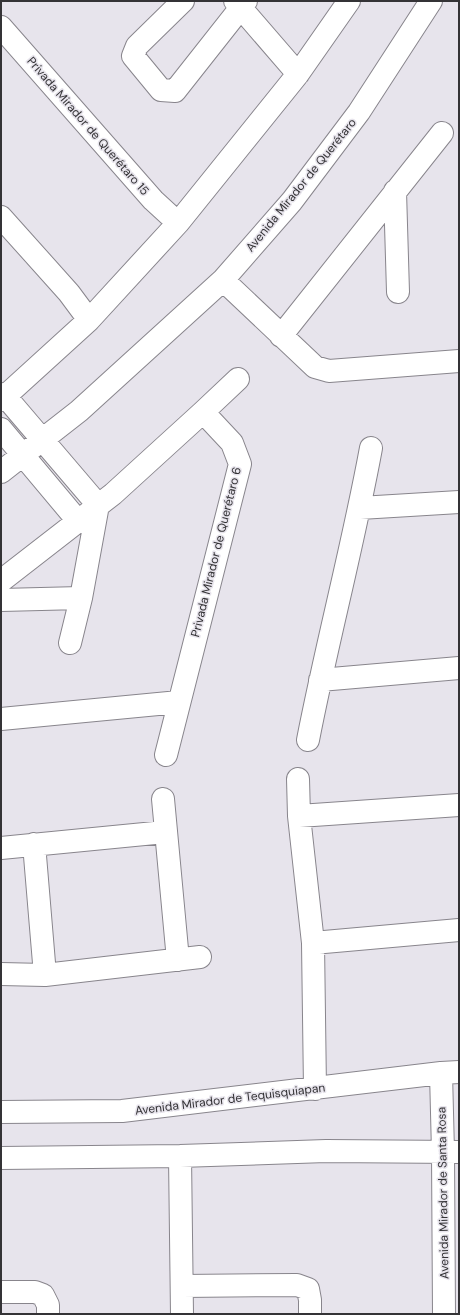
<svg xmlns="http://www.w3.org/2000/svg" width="460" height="1315" font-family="'DM Sans',sans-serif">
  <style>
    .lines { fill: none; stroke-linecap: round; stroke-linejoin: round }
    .minor-casing { stroke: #88858c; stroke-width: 24 }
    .minor { stroke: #fff; stroke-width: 22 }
    .labels { text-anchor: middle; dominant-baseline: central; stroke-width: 3; stroke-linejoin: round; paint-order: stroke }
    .street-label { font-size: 12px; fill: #343336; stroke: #e7e4ec }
  </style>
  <rect width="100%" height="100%" fill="#e7e4ec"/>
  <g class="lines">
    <defs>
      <path id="minor" d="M 183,1 L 137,46 L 133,56 L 161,90 L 175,91 L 246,1
        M 235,1 L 298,74
        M 1,27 L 153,200 L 178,223
        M 395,191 L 398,292
        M 1,217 L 69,293 L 89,320
        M 223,280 L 315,367 L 329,371 L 459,361
        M 281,336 L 442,133
        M 1,394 L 5,396 L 98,505 L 81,598 L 70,643
        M 1,400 L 89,320 L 178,223 L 298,74 L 349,1
        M 1,429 L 78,521
        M 1,472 L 79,411 L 223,280 L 292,201 L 359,112 L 431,1
        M 360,508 L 459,502
        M 1,581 L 113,494 L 203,412 L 238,379
        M 1,600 L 81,598
        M 320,680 L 459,668
        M 1,719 L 179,702
        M 308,740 C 327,642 353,546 371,448
        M 166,755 L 240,464 L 232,443 L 203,412
        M 298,779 L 299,816 L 313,943 L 315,1089
        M 163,799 L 178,960
        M 299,816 L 459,805
        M 34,844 L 45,975
        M 1,848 L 165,832
        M 313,943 L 459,930
        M 1,974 L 45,975 L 200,957
        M 441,1073 L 443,1152 L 444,1314
        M 1,1112 L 122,1111 L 441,1073 L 459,1072
        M 180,1156 L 182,1314
        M 1,1158 L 180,1156 L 326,1151 L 459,1152
        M 182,1286 L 297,1285 L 308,1289 L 310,1300 L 310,1314
        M 1,1292 L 35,1292 L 43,1295 L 48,1305 L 48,1314"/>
    </defs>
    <use href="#minor" class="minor-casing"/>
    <use href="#minor" class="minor"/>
  </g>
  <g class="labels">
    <g class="street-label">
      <text transform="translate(88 126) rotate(49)">Privada Mirador de Querétaro 15</text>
      <text transform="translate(301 185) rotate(-51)">Avenida Mirador de Querétaro</text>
      <text transform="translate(216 552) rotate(-76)">Privada Mirador de Querétaro 6</text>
      <text transform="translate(230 1099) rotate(-7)">Avenida Mirador de Tequisquiapan</text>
      <text transform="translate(443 1193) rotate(-91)">Avenida Mirador de Santa Rosa</text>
    </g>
  </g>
  <rect width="460" height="1315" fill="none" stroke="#343336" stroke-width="4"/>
</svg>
